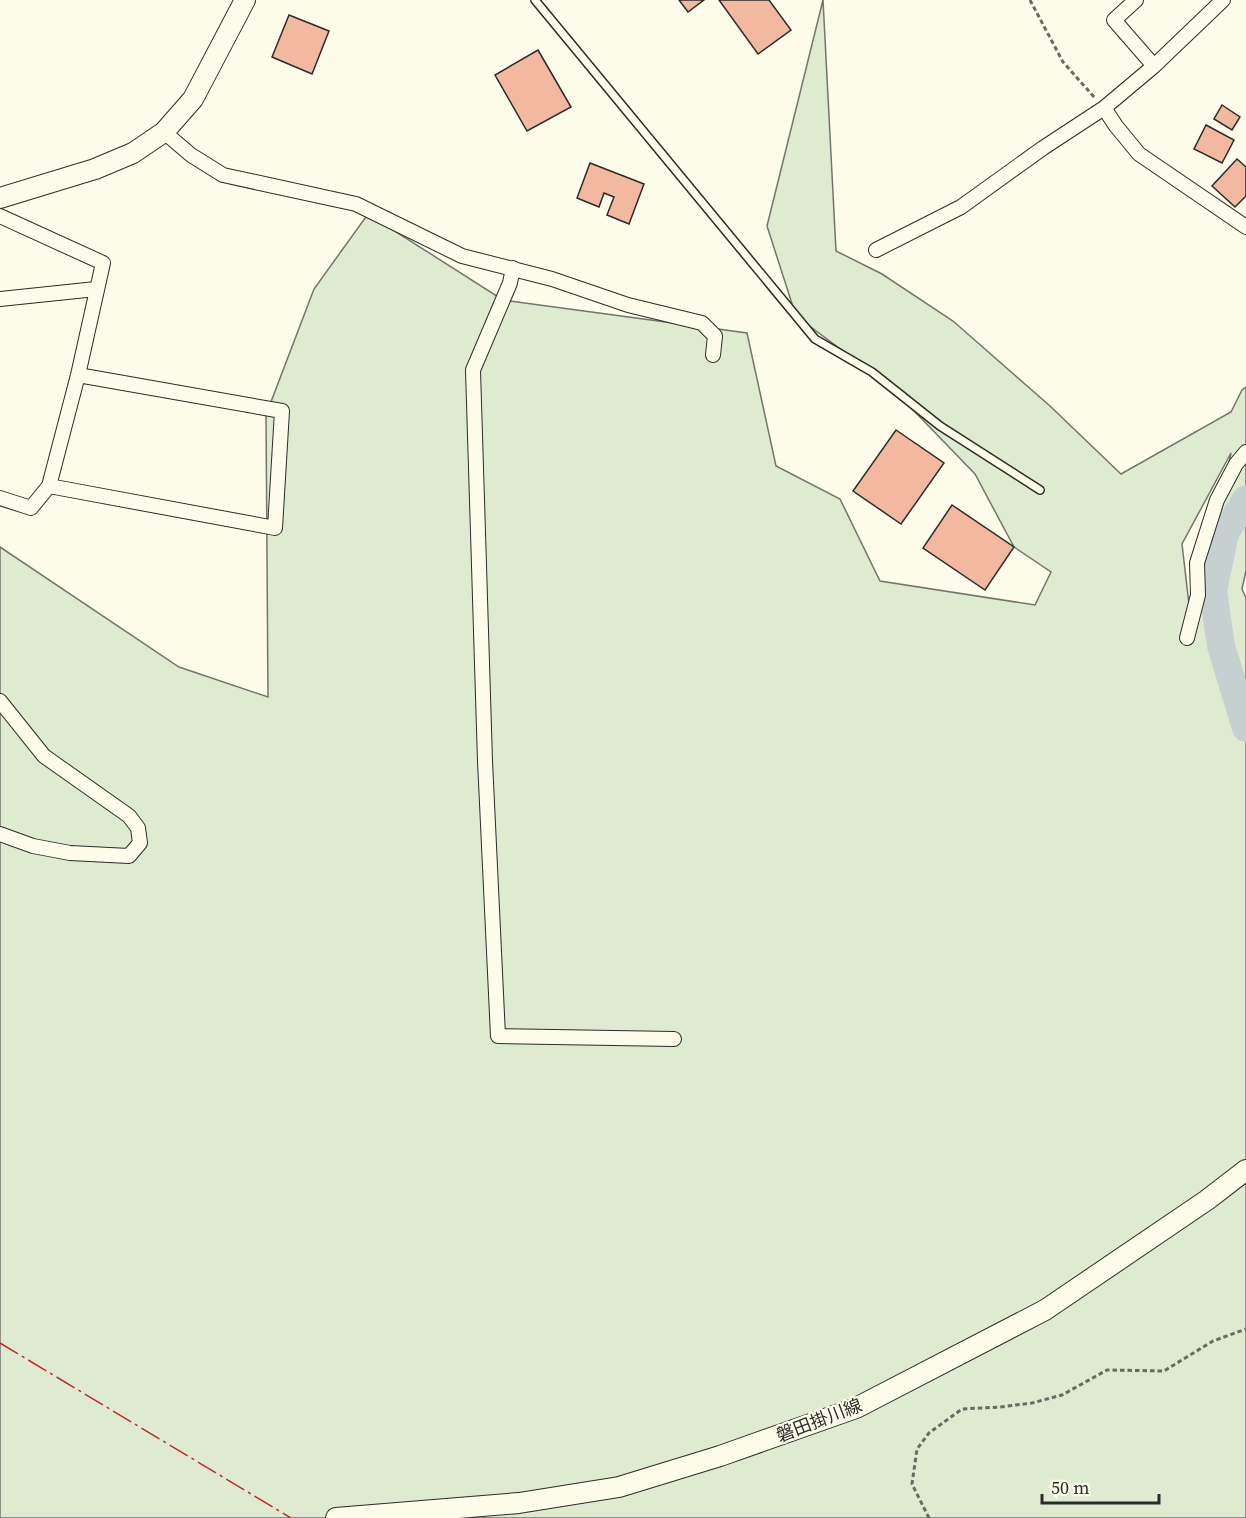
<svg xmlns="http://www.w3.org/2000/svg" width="1246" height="1518" font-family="'Source Serif 4','Noto Sans JP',serif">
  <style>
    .green { fill: #deebd1; stroke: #74746e; stroke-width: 1.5; fill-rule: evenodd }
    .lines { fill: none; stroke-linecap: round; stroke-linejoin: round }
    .river { stroke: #c7d0d0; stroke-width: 28 }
    .building { fill: #f2b8a0; stroke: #2b2b2b; stroke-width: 1.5 }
    .lane-casing { stroke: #2b2b2b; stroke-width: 10 }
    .street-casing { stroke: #2b2b2b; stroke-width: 16 }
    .secondary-casing { stroke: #2b2b2b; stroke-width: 22 }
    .path { stroke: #6a6964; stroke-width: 3; stroke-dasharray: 4.5 3; stroke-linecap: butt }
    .lane { stroke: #fdfbea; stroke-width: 7 }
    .street { stroke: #fdfbea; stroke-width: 14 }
    .secondary { stroke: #fdfbea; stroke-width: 20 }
    .power { stroke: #c62828; stroke-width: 1.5; stroke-dasharray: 21 4.5 3 4.5; stroke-linecap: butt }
    .labels { text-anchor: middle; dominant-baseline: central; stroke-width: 4.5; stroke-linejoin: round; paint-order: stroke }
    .street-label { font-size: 18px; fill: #2b2b2b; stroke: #fdfbea }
  </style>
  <rect width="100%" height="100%" fill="#fdfbea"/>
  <path class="green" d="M 823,0 L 836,251 L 882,274 L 953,321 L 1050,406 L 1121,474 L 1231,412 L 1242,390 L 1246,387 L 1246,571 L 1242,589 L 1246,598 L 1246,1518 L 0,1518 L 0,547 L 179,667 L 268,697 L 266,415 L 314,289 L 368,214 L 503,300 L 747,333 L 776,466 L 840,499 L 880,581 L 1035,605 L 1051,572 L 1014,547 L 975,474 L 889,385 L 796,316 L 767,226 ZM 1231,453 L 1193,639 L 1182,544 Z"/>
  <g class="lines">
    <path class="river" d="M 1246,499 L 1225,533 L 1213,591 L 1221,646 L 1246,728"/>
  </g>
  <path class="building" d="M 679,0 L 704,0 L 688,12 Z
    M 719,0 L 769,0 L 791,30 L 758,54 Z
    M 289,15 L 329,31 L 312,74 L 272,57 Z
    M 538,50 L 571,107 L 527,131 L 495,75 Z
    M 1222,105 L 1240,117 L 1232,130 L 1214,119 Z
    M 1206,125 L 1234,140 L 1222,163 L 1194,149 Z
    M 1237,159 L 1246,167 L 1246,196 L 1235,207 L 1212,186 Z
    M 590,163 L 644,184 L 629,224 L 607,215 L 614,197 L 604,193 L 599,207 L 577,198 Z
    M 896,430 L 944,463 L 901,524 L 853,491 Z
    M 952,505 L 1014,547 L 985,590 L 923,548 Z"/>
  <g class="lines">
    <defs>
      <path id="lane" d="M 535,0 L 815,339 L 872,372 L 940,426 L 1040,490"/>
      <path id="street" d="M 1136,0 L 1114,20 L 1154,66
        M 1104,108 L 1116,126 L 1139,154 L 1246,227
        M 164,132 L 191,155 L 223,175 L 356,204 L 462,256 L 552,279 L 628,305 L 702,323 L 715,336 L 713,355
        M 0,216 L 103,263 L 78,375 L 49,486 L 31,508 L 0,498
        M 876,250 L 961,207 L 1043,148 L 1104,108 L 1154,66 L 1223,0
        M 513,268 L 510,283 L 473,370 L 485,761 L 498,1036 L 674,1039
        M 0,299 L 96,289
        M 49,486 L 275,528 L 282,411 L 78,375
        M 1187,638 L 1198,595 L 1197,563 L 1217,500 L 1236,464 L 1246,452
        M 0,701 L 44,756 L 129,816 L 138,828 L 140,843 L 129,856 L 70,853 L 33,846 L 0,834"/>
      <path id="secondary" d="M 0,198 L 95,169 L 133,153 L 164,132 L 193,99 L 245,0
        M 336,1518 L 519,1503 L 619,1487 L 720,1456 L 856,1408 L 1045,1310 L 1207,1200 L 1246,1170"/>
    </defs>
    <use href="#lane" class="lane-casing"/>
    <use href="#street" class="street-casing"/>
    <use href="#secondary" class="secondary-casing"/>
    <path class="path" d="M 1030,0 L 1063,62 L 1095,98
      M 929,1518 L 912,1484 L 917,1449 L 929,1433 L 962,1409 L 1000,1407 L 1032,1403 L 1062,1395 L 1107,1370 L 1164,1371 L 1213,1341 L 1246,1329"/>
    <use href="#lane" class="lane"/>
    <use href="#street" class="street"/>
    <use href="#secondary" class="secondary"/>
    <path class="power" d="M 0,1343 L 291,1518"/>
  </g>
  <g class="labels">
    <g class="street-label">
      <text transform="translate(819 1420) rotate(-21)">磐田掛川線</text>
    </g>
  </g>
  <path d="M1042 1494v9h117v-9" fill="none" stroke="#2b2b2b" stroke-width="3"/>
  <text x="1051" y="1494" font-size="18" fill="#2b2b2b" stroke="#fdfbea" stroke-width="4.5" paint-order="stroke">50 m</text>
</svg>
